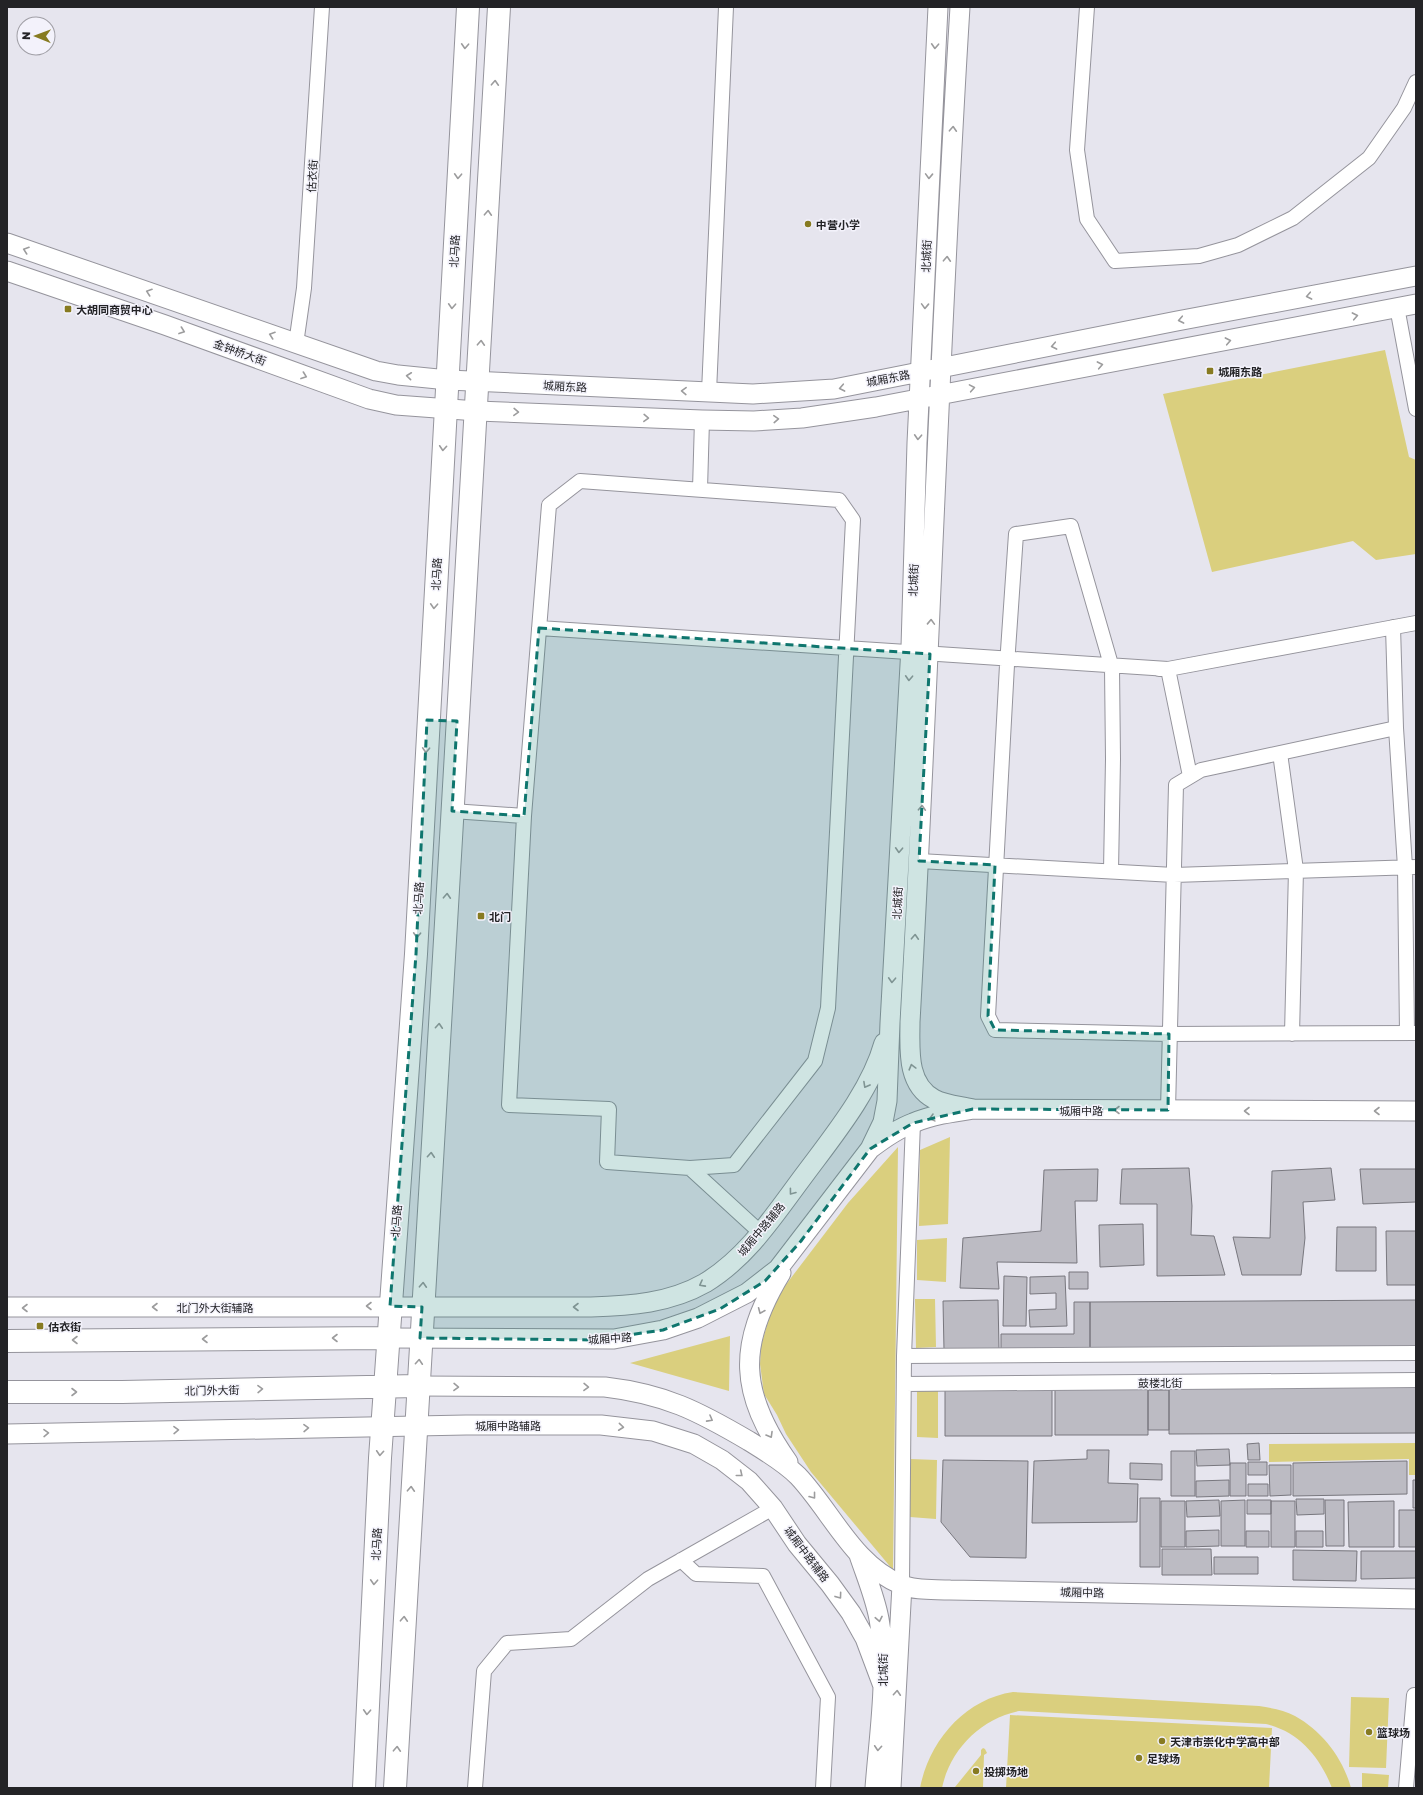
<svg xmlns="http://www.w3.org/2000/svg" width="1423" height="1795" font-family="'Golos Text','Noto Sans SC',sans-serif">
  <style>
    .green { fill: #dacf7e }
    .building { fill: #bcbbc3; stroke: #78777e }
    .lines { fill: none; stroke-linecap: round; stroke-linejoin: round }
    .street-casing { stroke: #95949c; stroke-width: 16 }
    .secondary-casing { stroke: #95949c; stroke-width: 21 }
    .primary-casing { stroke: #95949c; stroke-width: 24 }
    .street { stroke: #fff; stroke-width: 14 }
    .secondary { stroke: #fff; stroke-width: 19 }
    .primary { stroke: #fff; stroke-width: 22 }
    .oneway { stroke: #9c9c9d }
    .marked { fill: #0f766e; fill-opacity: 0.2; stroke: #0f766e; stroke-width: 3; stroke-dasharray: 8 5; stroke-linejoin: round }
    .poi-dot { fill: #877b21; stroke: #f3f2fb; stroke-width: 1.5 }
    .labels { text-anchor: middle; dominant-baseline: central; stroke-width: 3; stroke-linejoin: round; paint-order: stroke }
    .street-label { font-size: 11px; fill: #232326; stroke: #f3f2fb }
    .poi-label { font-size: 11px; font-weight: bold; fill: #232326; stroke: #f3f2fb; text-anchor: start }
  </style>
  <rect width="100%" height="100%" fill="#e6e5ee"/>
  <path class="green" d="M 1385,350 L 1409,457 L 1416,460 L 1416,554 L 1376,560 L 1353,541 L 1212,572 L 1163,394 Z
    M 950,1137 L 948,1224 L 919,1226 L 920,1150 Z
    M 898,1147 L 893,1570 L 811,1472 L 786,1434 L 777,1415 L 764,1394 L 760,1364 L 761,1346 L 771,1311 L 778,1295 L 848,1203 Z
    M 947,1238 L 946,1282 L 917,1280 L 917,1240 Z
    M 915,1299 L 935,1299 L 936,1347 L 916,1348 Z
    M 730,1336 L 729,1391 L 630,1363 Z
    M 938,1390 L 938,1438 L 917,1437 L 917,1391 Z
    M 1416,1443 L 1416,1475 L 1409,1475 L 1409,1459 L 1269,1462 L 1269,1444 Z
    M 910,1459 L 937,1460 L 936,1519 L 910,1517 Z
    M 1013,1692 L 1259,1706 C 1271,1708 1284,1710 1295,1716 C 1322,1731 1343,1758 1351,1788 L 1332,1788 C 1320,1757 1299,1732 1266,1724 L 1019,1711 C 980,1719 950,1750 942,1788 L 920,1788 C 929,1741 965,1699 1013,1692 Z
    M 1351,1697 L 1389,1698 L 1386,1768 L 1349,1767 Z
    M 1010,1715 L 1272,1728 L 1269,1788 L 1006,1788 Z
    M 983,1748 L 985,1749 L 987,1753 L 984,1755 L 983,1788 L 955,1787 L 981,1755 L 981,1750 Z
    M 1362,1773 L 1389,1775 L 1388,1788 L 1362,1788 Z"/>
  <path class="building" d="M 1189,1168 L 1192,1206 L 1191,1235 L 1214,1236 L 1225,1275 L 1157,1276 L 1157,1204 L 1120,1204 L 1122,1169 Z
    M 1331,1168 L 1335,1200 L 1303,1202 L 1305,1238 L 1301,1275 L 1242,1275 L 1233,1237 L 1270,1238 L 1272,1171 Z
    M 1098,1169 L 1097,1201 L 1075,1201 L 1077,1263 L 997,1262 L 999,1289 L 960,1288 L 963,1238 L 1041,1231 L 1044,1170 Z
    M 1360,1169 L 1416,1169 L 1416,1202 L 1363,1204 Z
    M 1143,1224 L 1144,1265 L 1100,1267 L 1099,1225 Z
    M 1337,1227 L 1376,1227 L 1376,1271 L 1336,1271 Z
    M 1386,1231 L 1416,1231 L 1416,1285 L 1387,1285 Z
    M 1069,1272 L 1088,1272 L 1088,1289 L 1069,1289 Z
    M 1004,1276 L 1027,1277 L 1026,1326 L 1003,1326 Z
    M 1065,1276 L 1067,1326 L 1030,1327 L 1029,1310 L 1056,1309 L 1056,1293 L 1030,1294 L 1030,1277 Z
    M 998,1300 L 999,1349 L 944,1350 L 943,1301 Z
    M 1416,1300 L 1416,1348 L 1090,1349 L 1090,1302 Z
    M 1074,1302 L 1090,1302 L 1090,1349 L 1001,1350 L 1001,1334 L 1074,1334 Z
    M 1416,1387 L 1416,1433 L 1169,1434 L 1169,1388 Z
    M 1055,1388 L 1148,1388 L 1148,1435 L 1055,1435 Z
    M 945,1389 L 1052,1389 L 1052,1436 L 945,1436 Z
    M 1148,1390 L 1169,1390 L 1169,1430 L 1148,1430 Z
    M 1259,1443 L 1260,1460 L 1248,1460 L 1247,1444 Z
    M 1229,1449 L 1230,1465 L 1197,1466 L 1196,1450 Z
    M 1087,1450 L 1109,1450 L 1108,1483 L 1138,1484 L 1137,1522 L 1032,1523 L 1034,1461 L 1087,1459 Z
    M 1171,1451 L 1195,1451 L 1195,1496 L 1171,1496 Z
    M 943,1460 L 1028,1461 L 1026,1558 L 970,1557 L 941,1522 Z
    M 1407,1461 L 1407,1494 L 1293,1496 L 1293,1463 Z
    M 1248,1462 L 1267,1462 L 1267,1475 L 1248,1475 Z
    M 1130,1463 L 1162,1464 L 1162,1480 L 1130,1479 Z
    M 1230,1463 L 1246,1463 L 1246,1496 L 1230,1496 Z
    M 1269,1465 L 1291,1465 L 1291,1495 L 1270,1496 Z
    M 1229,1480 L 1229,1496 L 1196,1497 L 1196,1481 Z
    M 1413,1480 L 1416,1480 L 1416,1508 L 1413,1508 Z
    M 1248,1484 L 1268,1484 L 1268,1496 L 1248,1496 Z
    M 1140,1498 L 1160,1498 L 1160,1567 L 1140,1567 Z
    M 1296,1499 L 1324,1499 L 1324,1514 L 1297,1515 Z
    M 1219,1500 L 1220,1516 L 1187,1517 L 1186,1501 Z
    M 1245,1500 L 1245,1546 L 1221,1546 L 1221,1501 Z
    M 1247,1500 L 1271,1500 L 1271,1514 L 1247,1514 Z
    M 1325,1500 L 1344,1500 L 1344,1546 L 1326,1546 Z
    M 1161,1501 L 1185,1501 L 1185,1547 L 1161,1547 Z
    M 1271,1501 L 1295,1501 L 1295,1547 L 1271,1547 Z
    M 1394,1501 L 1394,1547 L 1349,1547 L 1348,1502 Z
    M 1399,1510 L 1416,1510 L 1416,1547 L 1399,1547 Z
    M 1219,1530 L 1219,1546 L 1186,1547 L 1186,1531 Z
    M 1246,1531 L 1269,1531 L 1269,1547 L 1246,1547 Z
    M 1296,1531 L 1323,1531 L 1323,1547 L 1296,1547 Z
    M 1162,1549 L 1211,1549 L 1212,1575 L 1162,1575 Z
    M 1293,1550 L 1357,1551 L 1356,1581 L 1293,1580 Z
    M 1361,1551 L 1416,1551 L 1416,1578 L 1361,1579 Z
    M 1214,1557 L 1258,1557 L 1258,1574 L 1214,1574 Z"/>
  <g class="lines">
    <defs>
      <path id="street" d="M 1087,7 L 1077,150 L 1087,219 L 1115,261 L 1199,256 L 1238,245 L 1293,218 L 1369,158 L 1404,108 L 1416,82
        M 1397,307 L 1416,409
        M 296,344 L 304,288 L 322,7
        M 709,392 L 726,7
        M 700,489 L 702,420
        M 1393,627 L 1396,728 L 1405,867 L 1407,1033
        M 539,628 L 1168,669 L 1190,776
        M 1159,669 L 1168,669 L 1416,623
        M 1280,753 L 1296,870 L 1292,1034
        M 452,811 L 524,816
        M 919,861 L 1174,875 L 1416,867
        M 1111,871 L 1113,759 L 1112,668 L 1071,526 L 1016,534 L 1007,665 L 988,1016 L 995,1030 L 1169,1034 L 1416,1033
        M 1168,1110 L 1176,785 L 1201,770 L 1396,728
        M 690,1168 L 734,1165 L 815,1061 L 828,1008 L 853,520 L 839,500 L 580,481 L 549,505 L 524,816 L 509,1105 L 609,1109 L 607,1162 L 690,1168 L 761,1233
        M 904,1356 L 1416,1353
        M 904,1384 L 1416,1380
        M 681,1560 L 696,1574 L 763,1576 L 828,1697 L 823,1788
        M 902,1585 L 904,1356 L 913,1123
        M 475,1788 L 484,1671 L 507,1643 L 571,1639 L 648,1579 L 773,1508
        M 1406,1788 L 1414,1695"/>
      <path id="secondary" d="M 960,7 C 939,345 929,684 910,1022 C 910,1048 906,1084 934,1099 C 945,1105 961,1106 973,1109
        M 7,243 L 376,371 L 398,375 L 448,380 L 753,394 L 834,389 L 1177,321 L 1416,276
        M 7,271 L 165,325 L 369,399 L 396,405 L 477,411 L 702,420 L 754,421 L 802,418 L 876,407 L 1416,304
        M 870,1149 L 883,1122 L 887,1101 L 890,1023 L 911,647 L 917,443 L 938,7
        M 781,1273 C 737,1345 739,1393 788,1462
        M 7,1307 L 591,1307 C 630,1306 670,1303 705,1283 C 748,1257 775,1214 805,1174 C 834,1135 871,1090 884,1043
        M 388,1338 L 614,1339 L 663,1330 L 698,1318 L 747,1293 L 778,1269 L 870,1149 C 883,1139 897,1129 913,1123 C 932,1115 953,1112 973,1109 L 1416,1111
        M 417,1386 L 605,1387 C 665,1394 698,1411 749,1441 C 765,1451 784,1462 798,1476 C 832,1512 853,1565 902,1585 C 916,1591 935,1589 950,1590 L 1416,1599
        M 7,1434 L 466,1425 L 601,1425 L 653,1431 L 694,1444 L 722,1460 L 749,1481 L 773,1508 L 797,1544 L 830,1584 L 851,1613 L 865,1638 L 883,1686
        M 859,1555 C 866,1576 875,1597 879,1619 C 889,1672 879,1734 875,1788
        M 891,1788 L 902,1585"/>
      <path id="primary" d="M 7,1341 L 388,1338
        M 7,1392 L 122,1392 L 417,1386
        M 364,1788 L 380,1458 L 416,954 L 468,7
        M 395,1788 C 427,1194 468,601 499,7"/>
    </defs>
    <use href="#street" class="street-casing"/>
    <use href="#secondary" class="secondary-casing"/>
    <use href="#primary" class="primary-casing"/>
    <use href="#street" class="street"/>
    <use href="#secondary" class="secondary"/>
    <use href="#primary" class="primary"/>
  </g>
  <defs><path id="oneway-chevron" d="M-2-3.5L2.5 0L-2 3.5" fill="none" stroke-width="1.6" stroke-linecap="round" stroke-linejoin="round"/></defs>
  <g class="oneway">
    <use href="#oneway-chevron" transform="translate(465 46) rotate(93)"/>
    <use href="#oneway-chevron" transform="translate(935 46) rotate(93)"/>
    <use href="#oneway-chevron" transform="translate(495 83) rotate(-87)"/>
    <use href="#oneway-chevron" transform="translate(953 129) rotate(-87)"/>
    <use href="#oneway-chevron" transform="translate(458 176) rotate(93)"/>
    <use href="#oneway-chevron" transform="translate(929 176) rotate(92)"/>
    <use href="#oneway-chevron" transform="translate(488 213) rotate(-87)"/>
    <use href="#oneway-chevron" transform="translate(26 250) rotate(-161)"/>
    <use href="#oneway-chevron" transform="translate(947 259) rotate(-87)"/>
    <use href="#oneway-chevron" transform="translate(149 292) rotate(-161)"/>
    <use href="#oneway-chevron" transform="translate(1309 296) rotate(169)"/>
    <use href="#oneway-chevron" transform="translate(452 306) rotate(93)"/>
    <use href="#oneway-chevron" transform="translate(925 306) rotate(92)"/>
    <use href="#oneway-chevron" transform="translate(1355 316) rotate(-11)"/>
    <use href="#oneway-chevron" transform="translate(1181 320) rotate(169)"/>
    <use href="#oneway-chevron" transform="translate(182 331) rotate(20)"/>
    <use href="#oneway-chevron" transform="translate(272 335) rotate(-161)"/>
    <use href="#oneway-chevron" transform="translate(1228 341) rotate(-11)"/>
    <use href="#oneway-chevron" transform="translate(481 343) rotate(-87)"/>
    <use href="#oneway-chevron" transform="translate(1054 346) rotate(169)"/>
    <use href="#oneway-chevron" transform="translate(1100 365) rotate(-11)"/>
    <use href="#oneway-chevron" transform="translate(304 376) rotate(20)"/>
    <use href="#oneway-chevron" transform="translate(409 376) rotate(-174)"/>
    <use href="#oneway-chevron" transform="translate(842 388) rotate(169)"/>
    <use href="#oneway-chevron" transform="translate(972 388) rotate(-10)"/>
    <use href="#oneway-chevron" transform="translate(684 391) rotate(-178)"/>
    <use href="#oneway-chevron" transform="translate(516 412) rotate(2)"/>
    <use href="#oneway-chevron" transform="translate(646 418) rotate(2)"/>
    <use href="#oneway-chevron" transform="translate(776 419) rotate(-3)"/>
    <use href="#oneway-chevron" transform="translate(918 437) rotate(93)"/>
    <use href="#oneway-chevron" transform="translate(443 448) rotate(94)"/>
    <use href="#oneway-chevron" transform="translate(434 606) rotate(93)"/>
    <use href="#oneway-chevron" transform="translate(931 622) rotate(-88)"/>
    <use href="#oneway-chevron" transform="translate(909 678) rotate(93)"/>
    <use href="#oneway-chevron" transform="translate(426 750) rotate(93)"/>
    <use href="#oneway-chevron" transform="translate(922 808) rotate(-87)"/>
    <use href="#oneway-chevron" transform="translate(899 850) rotate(93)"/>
    <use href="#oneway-chevron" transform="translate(447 896) rotate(-87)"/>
    <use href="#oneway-chevron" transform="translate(417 935) rotate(93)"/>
    <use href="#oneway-chevron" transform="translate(915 937) rotate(-87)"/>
    <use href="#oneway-chevron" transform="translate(892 980) rotate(93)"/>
    <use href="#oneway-chevron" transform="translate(439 1026) rotate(-86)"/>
    <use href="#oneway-chevron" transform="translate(912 1067) rotate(-105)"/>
    <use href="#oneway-chevron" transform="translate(866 1085) rotate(119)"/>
    <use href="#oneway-chevron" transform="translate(1117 1110) rotate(-180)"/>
    <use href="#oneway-chevron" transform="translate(1247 1111) rotate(-180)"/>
    <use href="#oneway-chevron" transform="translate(1377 1111) rotate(-180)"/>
    <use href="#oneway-chevron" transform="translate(932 1118) rotate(165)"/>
    <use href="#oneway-chevron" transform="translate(431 1155) rotate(-86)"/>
    <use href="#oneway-chevron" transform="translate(792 1192) rotate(127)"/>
    <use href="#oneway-chevron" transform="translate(702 1284) rotate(152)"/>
    <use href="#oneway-chevron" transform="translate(423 1285) rotate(-87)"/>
    <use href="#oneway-chevron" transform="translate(369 1306) rotate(-180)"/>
    <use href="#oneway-chevron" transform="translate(155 1307) rotate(180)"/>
    <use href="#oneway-chevron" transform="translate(576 1307) rotate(180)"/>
    <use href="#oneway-chevron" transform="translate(25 1308) rotate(-180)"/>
    <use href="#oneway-chevron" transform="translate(761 1311) rotate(113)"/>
    <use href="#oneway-chevron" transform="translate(335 1338) rotate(180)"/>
    <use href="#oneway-chevron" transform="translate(205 1339) rotate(180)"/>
    <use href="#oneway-chevron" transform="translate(75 1340) rotate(180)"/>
    <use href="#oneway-chevron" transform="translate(419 1362) rotate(-86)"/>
    <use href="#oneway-chevron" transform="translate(456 1387) rotate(1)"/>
    <use href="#oneway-chevron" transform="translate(586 1387) rotate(1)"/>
    <use href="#oneway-chevron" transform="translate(260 1389) rotate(-1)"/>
    <use href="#oneway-chevron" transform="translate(74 1392)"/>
    <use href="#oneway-chevron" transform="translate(710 1419) rotate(29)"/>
    <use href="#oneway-chevron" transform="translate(621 1427) rotate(6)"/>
    <use href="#oneway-chevron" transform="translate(306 1428) rotate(-1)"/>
    <use href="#oneway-chevron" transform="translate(176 1430) rotate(-1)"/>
    <use href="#oneway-chevron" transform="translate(46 1433) rotate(-1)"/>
    <use href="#oneway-chevron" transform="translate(770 1435) rotate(60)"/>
    <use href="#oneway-chevron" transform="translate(380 1453) rotate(94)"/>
    <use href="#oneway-chevron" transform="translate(740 1474) rotate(39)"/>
    <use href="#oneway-chevron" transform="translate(411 1489) rotate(-87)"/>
    <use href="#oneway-chevron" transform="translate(813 1496) rotate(52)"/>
    <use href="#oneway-chevron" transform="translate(374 1582) rotate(93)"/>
    <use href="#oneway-chevron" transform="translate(839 1596) rotate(54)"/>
    <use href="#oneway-chevron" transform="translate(404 1619) rotate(-87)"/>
    <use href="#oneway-chevron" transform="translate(879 1619) rotate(79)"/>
    <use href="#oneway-chevron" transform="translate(897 1693) rotate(-86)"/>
    <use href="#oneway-chevron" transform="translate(367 1712) rotate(93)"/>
    <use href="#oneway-chevron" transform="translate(878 1748) rotate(94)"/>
    <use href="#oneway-chevron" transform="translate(397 1749) rotate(-87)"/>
  </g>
  <path class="marked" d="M 539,628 L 930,654 L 919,861 L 995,865 L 988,1016 L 995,1030 L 1169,1034 L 1168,1110 L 973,1109 L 913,1123 L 870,1149 L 801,1241 L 765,1281 L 720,1309 L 663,1330 L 594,1340 L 420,1338 L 422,1307 L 390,1306 L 416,954 L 427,720 L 457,721 L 452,811 L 524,816 Z"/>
  <g class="poi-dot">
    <circle cx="808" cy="224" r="4"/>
    <rect x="64" y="305" width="8" height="8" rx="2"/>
    <rect x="1206" y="367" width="8" height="8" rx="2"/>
    <rect x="477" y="912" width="8" height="8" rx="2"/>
    <rect x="36" y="1322" width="8" height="8" rx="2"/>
    <circle cx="1369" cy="1732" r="4"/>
    <circle cx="1162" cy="1741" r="4"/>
    <circle cx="1139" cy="1758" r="4"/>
    <circle cx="976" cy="1771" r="4"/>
  </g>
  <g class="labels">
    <g class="street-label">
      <text transform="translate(312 176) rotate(-86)">估衣街</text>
      <text transform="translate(454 251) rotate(-87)">北马路</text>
      <text transform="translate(926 256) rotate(-88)">北城街</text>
      <text transform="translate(240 352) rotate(20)">金钟桥大街</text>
      <text transform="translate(888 378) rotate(-11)">城厢东路</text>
      <text transform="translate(565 386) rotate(3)">城厢东路</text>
      <text transform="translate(436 574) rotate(-87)">北马路</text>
      <text transform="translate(913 580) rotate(-88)">北城街</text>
      <text transform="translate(418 898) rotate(-87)">北马路</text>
      <text transform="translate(897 903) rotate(-87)">北城街</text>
      <text x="1081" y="1110">城厢中路</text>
      <text transform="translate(396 1221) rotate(-86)">北马路</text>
      <text transform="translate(761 1229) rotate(-50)">城厢中路辅路</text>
      <text x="215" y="1307">北门外大街辅路</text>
      <text transform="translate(610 1338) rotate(-4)">城厢中路</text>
      <text x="1160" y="1382">鼓楼北街</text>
      <text transform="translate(212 1390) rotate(-1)">北门外大街</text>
      <text x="508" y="1425">城厢中路辅路</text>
      <text transform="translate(376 1544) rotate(-87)">北马路</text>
      <text transform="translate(807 1554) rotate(53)">城厢中路辅路</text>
      <text transform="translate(1082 1592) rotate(1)">城厢中路</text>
      <text transform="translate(882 1670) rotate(-90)">北城街</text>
    </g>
    <g class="poi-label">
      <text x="816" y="224">中营小学</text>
      <text x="76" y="309">大胡同商贸中心</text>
      <text x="1218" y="371">城厢东路</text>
      <text x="489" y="916">北门</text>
      <text x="48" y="1326">估衣街</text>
      <text x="1377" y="1732">篮球场</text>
      <text x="1170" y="1741">天津市崇化中学高中部</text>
      <text x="1147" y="1758">足球场</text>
      <text x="984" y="1771">投掷场地</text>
    </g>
  </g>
  <rect width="1423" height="1795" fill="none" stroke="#232326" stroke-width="16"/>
  <g transform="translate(36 36) rotate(271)"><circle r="19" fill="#f3f2fb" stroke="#a09fa6"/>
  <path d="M0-3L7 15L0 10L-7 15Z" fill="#877b21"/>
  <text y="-6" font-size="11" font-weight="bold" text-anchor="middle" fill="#232326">N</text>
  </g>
</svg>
